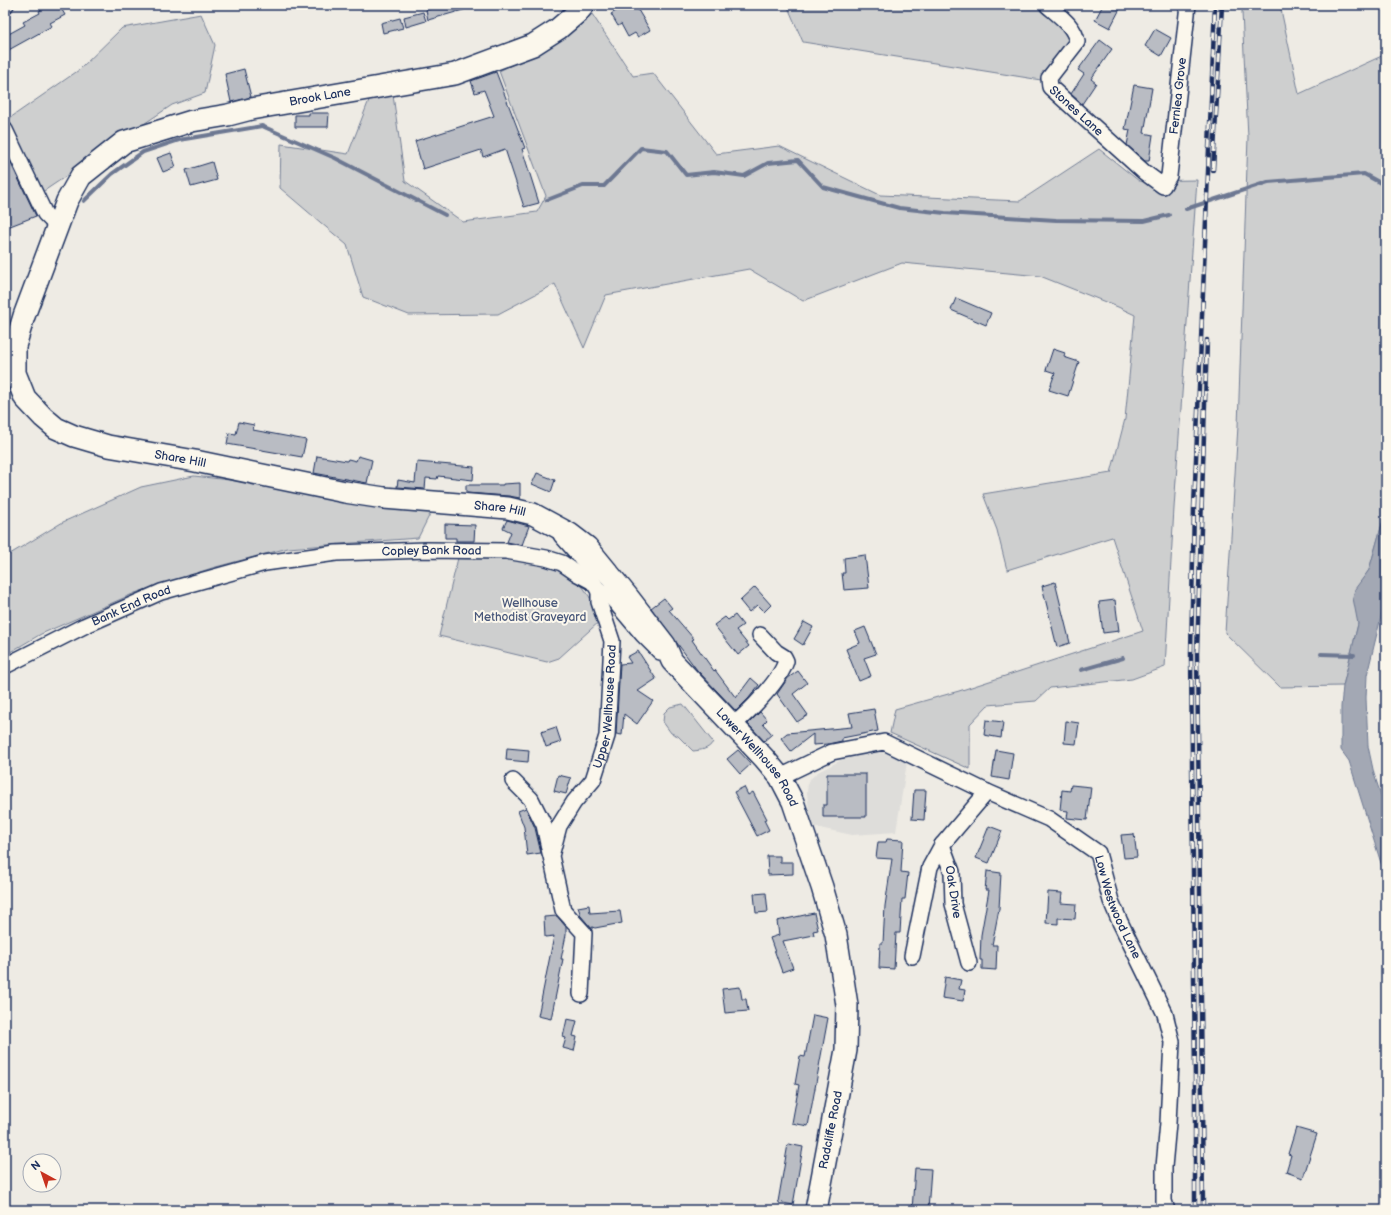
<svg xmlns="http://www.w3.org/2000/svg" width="1391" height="1215" font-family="'Balsamiq Sans',sans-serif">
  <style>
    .built { fill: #deddda }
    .green { fill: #cecfcf; stroke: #747f96 }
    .water { fill: #a3a8b4; stroke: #6d7892 }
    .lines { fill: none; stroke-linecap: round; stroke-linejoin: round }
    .stream { stroke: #6d7892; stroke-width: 4 }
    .building { fill: #b9bcc3; stroke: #1b2f5e }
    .street-casing { stroke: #1b2f5e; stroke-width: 18 }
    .secondary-casing { stroke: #1b2f5e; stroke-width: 24 }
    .street { stroke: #fbf7ec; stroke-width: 15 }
    .secondary { stroke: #fbf7ec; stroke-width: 21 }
    .rail-casing { stroke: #1b2f5e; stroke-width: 4.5 }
    .rail { stroke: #fbf7ec; stroke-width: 3; stroke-dasharray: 9; stroke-linecap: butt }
    .labels { text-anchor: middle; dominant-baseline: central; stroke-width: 4; stroke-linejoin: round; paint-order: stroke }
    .street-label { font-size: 12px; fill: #1b2f5e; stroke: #fbf7ec }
    .park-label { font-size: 12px; fill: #48577a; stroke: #fbf7ec }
  </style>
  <rect width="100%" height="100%" fill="#eeebe4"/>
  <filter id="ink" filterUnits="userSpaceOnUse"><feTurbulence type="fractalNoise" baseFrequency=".025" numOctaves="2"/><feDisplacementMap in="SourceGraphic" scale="8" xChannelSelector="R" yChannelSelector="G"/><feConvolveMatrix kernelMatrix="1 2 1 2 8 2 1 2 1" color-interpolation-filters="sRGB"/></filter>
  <g filter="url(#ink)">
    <path class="built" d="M 876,751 L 888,754 L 907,762 L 896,832 L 852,835 L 815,827 L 810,820 L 807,793 L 808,781 L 818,772 L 853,754 Z"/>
    <path class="green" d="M 787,5 L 1038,5 L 1060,25 L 1070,43 L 1041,80 L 803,42 Z
      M 1243,5 L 1280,5 L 1299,94 L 1386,54 L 1386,510 L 1369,570 L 1363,579 L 1358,624 L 1343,686 L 1280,687 L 1225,633 L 1238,426 L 1248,137 L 1242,12 Z
      M 590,11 L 633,76 L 653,73 L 716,154 L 779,146 L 880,195 L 1020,201 L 1099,149 L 1139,181 L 1197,180 L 1174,508 L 1165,667 L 1132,679 L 1050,688 L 1036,701 L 988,705 L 970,724 L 970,769 L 890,733 L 895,709 L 959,691 L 1143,631 L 1112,537 L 1007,570 L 997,530 L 983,494 L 1111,473 L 1125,419 L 1135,315 L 1118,307 L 1040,276 L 902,263 L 803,301 L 749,269 L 606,295 L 584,348 L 555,284 L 498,314 L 409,315 L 363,297 L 347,245 L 280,188 L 281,144 L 348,154 L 371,95 L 393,95 L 405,181 L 463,222 L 537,212 L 546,196 L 499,71 L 549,47 Z
      M 201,14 L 215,45 L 205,93 L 172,105 L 41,193 L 7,120 L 79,70 L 122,28 Z
      M 194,476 L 282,486 L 432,510 L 418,538 L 288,548 L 212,568 L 135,593 L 41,634 L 5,655 L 5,557 L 63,522 L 141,487 Z
      M 458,558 C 491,559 550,555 575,579 C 588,590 594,605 600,621 L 559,658 L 547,662 L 439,636 Z
      M 683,704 L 713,742 C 708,750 701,750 693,751 L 678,736 L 671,733 L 663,722 L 664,713 L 670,707 Z"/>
    <path class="water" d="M 1384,517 L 1386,517 L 1386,596 L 1367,675 L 1366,698 L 1368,746 L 1374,774 L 1386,810 L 1386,879 L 1349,761 L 1341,750 L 1341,707 L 1343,686 L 1358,624 L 1353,598 L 1355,589 L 1369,570 Z"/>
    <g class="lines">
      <path class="stream" d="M 547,200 L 583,186 L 604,186 L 641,148 L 667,151 L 686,175 L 714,172 L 744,176 L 768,163 L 798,160 L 823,187 L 899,208 L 945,213 L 1056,220 L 1144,221 L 1169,215
        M 84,201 L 112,174 L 143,152 L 179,140 L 262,126 L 335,158 L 445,215
        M 1186,209 L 1268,182 L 1364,174 L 1386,186
        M 1321,654 L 1354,655
        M 1081,670 L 1123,658"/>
    </g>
    <path class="building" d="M 52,5 L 59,5 L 65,15 L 50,23 L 52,26 L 5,52 L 5,36 L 25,25 L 23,22 L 40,13 L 39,11 Z
      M 444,5 L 469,5 L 470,8 L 428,20 L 426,10 Z
      M 619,5 L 635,5 L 650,30 L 638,37 L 635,33 L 628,37 L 621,24 L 618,26 L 611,14 L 621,8 Z
      M 1103,5 L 1122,5 L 1110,28 L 1095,20 Z
      M 423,12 L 426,21 L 406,27 L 404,17 Z
      M 400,18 L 403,28 L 383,33 L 381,23 Z
      M 1155,29 L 1171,38 L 1161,56 L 1145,46 Z
      M 1100,40 L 1112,49 L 1091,79 L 1096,83 L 1082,104 L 1071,94 L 1084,74 L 1078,70 Z
      M 244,69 L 251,97 L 231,102 L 225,74 Z
      M 496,72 L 525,148 L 522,149 L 539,203 L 524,207 L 505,149 L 483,157 L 481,150 L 423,169 L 415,141 L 494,116 L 484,90 L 475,93 L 471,81 Z
      M 1134,85 L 1152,88 L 1144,133 L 1153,135 L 1149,161 L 1145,161 L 1127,145 L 1130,130 L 1125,129 Z
      M 309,113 L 329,113 L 328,127 L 295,127 L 295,115 L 309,115 Z
      M 5,151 L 36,216 L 5,228 Z
      M 171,153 L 176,167 L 163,172 L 157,158 Z
      M 212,162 L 217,180 L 191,187 L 186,170 Z
      M 956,298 L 991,313 L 986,325 L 951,310 Z
      M 1053,349 L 1065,353 L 1064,357 L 1079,362 L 1068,396 L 1049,390 L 1055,373 L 1046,370 Z
      M 239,422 L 254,425 L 253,430 L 306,440 L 302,457 L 227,444 L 229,433 L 236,434 Z
      M 317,456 L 347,461 L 348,459 L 356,461 L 358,456 L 372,460 L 367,483 L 314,473 Z
      M 417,462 L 474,467 L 473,480 L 438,476 L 437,479 L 426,478 L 425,489 L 397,487 L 398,480 L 415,483 Z
      M 537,473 L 555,480 L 551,492 L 532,484 Z
      M 520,483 L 520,498 L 509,496 L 466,493 L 466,485 L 503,485 L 503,484 Z
      M 507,520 L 529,526 L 522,545 L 507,542 L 511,532 L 503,528 Z
      M 445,524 L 475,525 L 474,541 L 456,541 L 456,538 L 445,538 Z
      M 865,555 L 869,588 L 844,590 L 842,573 L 845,573 L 844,558 Z
      M 1055,582 L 1070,643 L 1057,647 L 1042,586 Z
      M 755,587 L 771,605 L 764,612 L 757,605 L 749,612 L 740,601 Z
      M 664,598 L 672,608 L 669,610 L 694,639 L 692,640 L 714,671 L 715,670 L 736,698 L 751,678 L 759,685 L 749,698 L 736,711 L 697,670 L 651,608 Z
      M 1115,600 L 1119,631 L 1103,633 L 1099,602 Z
      M 735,615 L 743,625 L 736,630 L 749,646 L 738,655 L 714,625 L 725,617 L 728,620 Z
      M 804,622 L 813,627 L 803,645 L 794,639 Z
      M 865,627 L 876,654 L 864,658 L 871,676 L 859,681 L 846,649 L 860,643 L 855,631 Z
      M 638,651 L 656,679 L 638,691 L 653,701 L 637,724 L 624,714 L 622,735 L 616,734 L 620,664 L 631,663 L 627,657 Z
      M 798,671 L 807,683 L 793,694 L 808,715 L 797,722 L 777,694 L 788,678 Z
      M 874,709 L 878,731 L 842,738 L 842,741 L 828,744 L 813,745 L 813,734 L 791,751 L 781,738 L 787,733 L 852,727 L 849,713 Z
      M 760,712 L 767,720 L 763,724 L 772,734 L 764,741 L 748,724 Z
      M 986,720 L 1003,722 L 1001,738 L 984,735 Z
      M 1066,721 L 1079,723 L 1076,744 L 1064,743 Z
      M 556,727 L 561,742 L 546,747 L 541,732 Z
      M 507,748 L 529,750 L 528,762 L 506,760 Z
      M 738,750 L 751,764 L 740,774 L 727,759 Z
      M 996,750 L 1013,753 L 1009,780 L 992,777 Z
      M 827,774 L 866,774 L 866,817 L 823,817 L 823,805 L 827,805 Z
      M 558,775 L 571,778 L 566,794 L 554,791 Z
      M 1071,785 L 1091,787 L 1087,820 L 1067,818 L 1068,811 L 1060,810 L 1062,790 L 1070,791 Z
      M 744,787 L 748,795 L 753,792 L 767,819 L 764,820 L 769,830 L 757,836 L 734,792 Z
      M 914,790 L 926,790 L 924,820 L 912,819 Z
      M 526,808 L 535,828 L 541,853 L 527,855 L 524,827 L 518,811 Z
      M 989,826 L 1002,831 L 989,863 L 976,858 Z
      M 1134,834 L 1137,857 L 1124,858 L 1121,835 Z
      M 887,839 L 903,840 L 901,872 L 908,873 L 905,899 L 902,899 L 900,933 L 896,933 L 894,969 L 879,968 L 880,943 L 883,943 L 885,906 L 892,859 L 876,858 L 878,842 L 886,842 Z
      M 767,856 L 780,856 L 780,862 L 793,862 L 793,874 L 768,875 Z
      M 987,871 L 1001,873 L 999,909 L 992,945 L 997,945 L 996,970 L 982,969 L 982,960 L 980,960 L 981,935 L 989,890 L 985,890 Z
      M 1048,892 L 1062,893 L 1061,903 L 1076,904 L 1075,919 L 1058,918 L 1058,924 L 1046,923 Z
      M 766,893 L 768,912 L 756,913 L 754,894 Z
      M 589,905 L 590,913 L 620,911 L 622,923 L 595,928 L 592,927 L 592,929 L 581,916 L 578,907 Z
      M 814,913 L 818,930 L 813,931 L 814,935 L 783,941 L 793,968 L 782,972 L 770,938 L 779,935 L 777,921 Z
      M 557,916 L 566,927 L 566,935 L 561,959 L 563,959 L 551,1019 L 538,1016 L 554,936 L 545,937 L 544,917 Z
      M 945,977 L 961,980 L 959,989 L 965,990 L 963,1001 L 942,998 Z
      M 740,987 L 742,999 L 746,999 L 748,1011 L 725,1013 L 722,989 Z
      M 813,1015 L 828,1018 L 808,1126 L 792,1123 L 799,1085 L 795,1084 L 800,1056 L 805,1057 Z
      M 567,1019 L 577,1021 L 573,1036 L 577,1037 L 574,1051 L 563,1048 L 566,1038 L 563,1037 Z
      M 1296,1128 L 1317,1134 L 1303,1178 L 1286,1172 L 1291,1155 L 1288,1154 Z
      M 788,1144 L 803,1147 L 793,1205 L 778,1202 Z
      M 915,1168 L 931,1169 L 928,1210 L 912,1210 Z"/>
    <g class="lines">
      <defs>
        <g id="street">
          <path id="s1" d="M 1047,5 C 1058,15 1075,26 1077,42 L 1049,78 L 1050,87 L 1144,172 L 1163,186 L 1169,176 L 1188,5"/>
          <path d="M 5,6 L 6,5"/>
          <path d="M 5,130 L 45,214 L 58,227"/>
          <path d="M 561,535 L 590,568 L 593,582 L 599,591 L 610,596 L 643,635 L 660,652"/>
          <path id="s2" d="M 5,666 L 84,626 L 161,592 L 265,563 L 336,553 L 427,550 L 506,551 L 546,558 L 562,563 L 578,574 L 593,582"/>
          <path d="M 733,725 C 749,712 780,681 786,661 L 784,657 L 776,652 L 760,635"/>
          <path id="s3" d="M 780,777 L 832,752 L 884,742 L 987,792 L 1049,819 L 1098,853 L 1111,901 L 1120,922 L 1165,1014 L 1172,1042 L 1168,1123 L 1164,1167 L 1164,1201 L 1167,1210"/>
          <path d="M 513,781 L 531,799 L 544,825 L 550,853"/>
          <path d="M 912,956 L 930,867 L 942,845"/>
          <path d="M 969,963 L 953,904 L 952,872 L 942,845 L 987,792"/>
          <path id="s4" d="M 581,994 L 584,933 L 563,910 L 551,856 L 559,826 L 574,802 L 593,780 L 607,736 L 612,641 L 599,602 L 599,591"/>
        </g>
        <g id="secondary">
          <path id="s5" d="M 584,5 L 578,12 L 558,29 L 533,45 L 455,74 L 251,109 L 228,115 L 192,121 L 124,142 L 81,176 L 67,201 L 24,316 L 15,346 L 15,373 L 25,398 L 43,417 L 56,428 L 74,436 L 108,446 L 195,461 L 345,492 L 384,498 L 508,508 L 533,514 L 570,534 L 587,547 L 628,597 L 665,645 L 672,661 L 764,758 L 780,777 L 793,802 L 822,887 L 836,935 L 847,1005 L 846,1050 L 816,1210"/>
        </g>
      </defs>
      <use href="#street" class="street-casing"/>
      <use href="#secondary" class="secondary-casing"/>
      <use href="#street" class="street"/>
      <use href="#secondary" class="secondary"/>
      <defs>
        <path id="rail" d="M 1213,170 L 1222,5
          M 1195,1210 L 1195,1080 L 1191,654 L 1194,507 L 1215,5
          M 1203,1210 L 1200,892 L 1197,653 L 1207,340"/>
      </defs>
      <use href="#rail" class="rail-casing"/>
      <use href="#rail" class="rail"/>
    </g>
  </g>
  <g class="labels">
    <g class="street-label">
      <text stroke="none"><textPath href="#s1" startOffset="346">Fernlea Grove</textPath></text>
      <text transform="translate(320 97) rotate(-10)">Brook Lane</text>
      <text stroke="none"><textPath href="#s1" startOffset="139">Stones Lane</textPath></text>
      <text stroke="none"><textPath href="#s5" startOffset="950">Share Hill</textPath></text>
      <text stroke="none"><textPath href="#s5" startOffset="1274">Share Hill</textPath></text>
      <text stroke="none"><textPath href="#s2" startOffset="448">Copley Bank Road</textPath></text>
      <text stroke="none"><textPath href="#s2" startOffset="140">Bank End Road</textPath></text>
      <text stroke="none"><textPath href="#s4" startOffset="311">Upper Wellhouse Road</textPath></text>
      <text stroke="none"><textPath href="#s5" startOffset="1643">Lower Wellhouse Road</textPath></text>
      <text transform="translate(953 892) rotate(81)">Oak Drive</text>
      <text stroke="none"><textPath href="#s3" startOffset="410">Low Westwood Lane</textPath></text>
      <text transform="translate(831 1130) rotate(-79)">Radcliffe Road</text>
    </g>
    <g class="park-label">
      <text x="530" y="603">Wellhouse<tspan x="530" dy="14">Methodist Graveyard</tspan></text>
    </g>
  </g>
  <rect width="1391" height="1215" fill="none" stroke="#fbf7ec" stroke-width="20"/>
  <rect x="10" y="10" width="1371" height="1195" fill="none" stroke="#1b2f5e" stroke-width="1.5" filter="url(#ink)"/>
  <g transform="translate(42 1173) rotate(320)"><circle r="19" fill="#fbf7ec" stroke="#a1a7b3"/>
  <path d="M0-3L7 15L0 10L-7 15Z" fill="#c8321e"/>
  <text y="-6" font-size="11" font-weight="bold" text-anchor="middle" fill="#1b2f5e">N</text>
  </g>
</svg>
